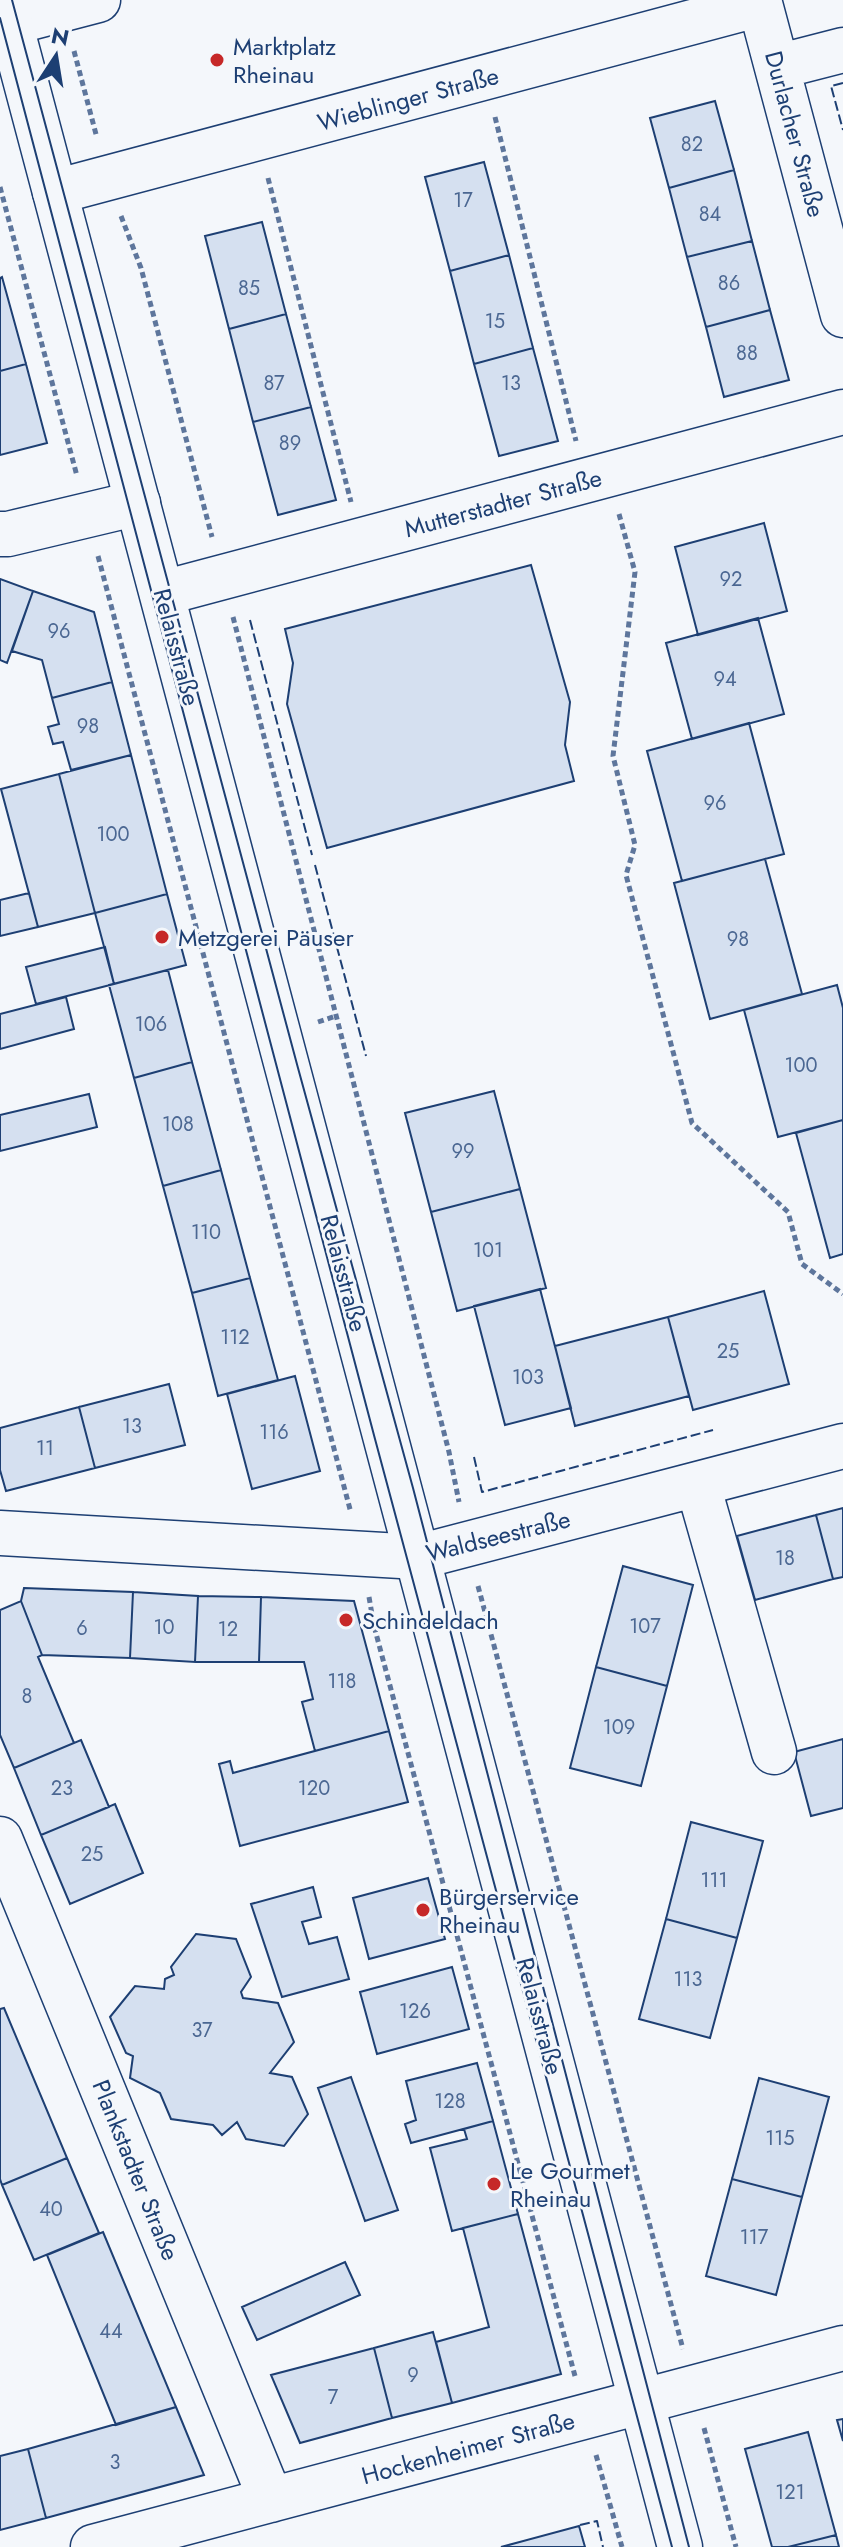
<svg xmlns="http://www.w3.org/2000/svg" width="843" height="2547" font-family="Jost,sans-serif">
  <style>
    .building { fill: #d5e0f0; stroke: #1d3f73; stroke-width: 2 }
    .lines { fill: none; stroke-linecap: round; stroke-linejoin: round }
    .minor-casing { stroke: #1d3f73; stroke-width: 47 }
    .major-casing { stroke: #1d3f73; stroke-width: 47 }
    .path { stroke: #5e769c; stroke-width: 5; stroke-dasharray: 6 4; stroke-linecap: butt }
    .minor { stroke: #f4f7fb; stroke-width: 44 }
    .major { stroke: #f4f7fb; stroke-width: 44 }
    .tram { stroke: #1d3f73; stroke-width: 2 }
    .fence { stroke: #1d3f73; stroke-width: 2; stroke-dasharray: 10 4; stroke-linecap: butt }
    .poi-dot { fill: #c62828; stroke: #f4f7fb; stroke-width: 3 }
    .labels { text-anchor: middle; dominant-baseline: central; stroke-width: 6; stroke-linejoin: round; paint-order: stroke }
    .number-label { font-size: 20px; fill: #4b6792 }
    .poi-label { font-size: 24px; fill: #1d3f73; stroke: #f4f7fb; text-anchor: start }
    .street-label { font-size: 24px; fill: #1d3f73; stroke: #f4f7fb }
  </style>
  <rect width="100%" height="100%" fill="#f4f7fb"/>
  <path class="building" d="M 715,101 L 734,170 L 669,188 L 650,118 Z
    M 484,162 L 509,255 L 450,271 L 425,177 Z
    M 734,170 L 752,241 L 687,257 L 669,188 Z
    M 262,222 L 286,314 L 229,329 L 205,236 Z
    M 752,241 L 770,310 L 706,327 L 687,257 Z
    M 509,255 L 533,348 L 474,364 L 450,271 Z
    M 2,277 L 26,364 L 0,371 L 0,278 Z
    M 770,310 L 789,380 L 724,397 L 706,327 Z
    M 286,314 L 311,407 L 253,422 L 229,329 Z
    M 533,348 L 558,441 L 499,456 L 474,364 Z
    M 26,364 L 47,443 L 0,455 L 0,371 Z
    M 311,407 L 336,500 L 278,515 L 253,422 Z
    M 764,523 L 787,611 L 698,635 L 675,547 Z
    M 531,565 L 570,702 L 565,745 L 574,781 L 327,848 L 287,704 L 293,663 L 285,629 Z
    M 0,579 L 33,591 L 7,663 L 0,660 Z
    M 33,591 L 94,612 L 112,682 L 52,698 L 42,660 L 12,651 Z
    M 758,618 L 784,714 L 692,739 L 666,643 Z
    M 112,682 L 131,755 L 71,770 L 63,742 L 53,744 L 48,727 L 59,724 L 52,698 Z
    M 749,723 L 784,854 L 682,881 L 647,751 Z
    M 131,755 L 167,894 L 95,913 L 59,774 Z
    M 59,774 L 95,913 L 38,927 L 1,789 Z
    M 765,859 L 802,994 L 710,1019 L 674,883 Z
    M 29,893 L 38,927 L 0,936 L 0,900 Z
    M 167,894 L 186,965 L 114,984 L 95,913 Z
    M 105,947 L 114,984 L 36,1004 L 26,967 Z
    M 168,970 L 192,1062 L 134,1078 L 109,985 Z
    M 837,985 L 843,1008 L 843,1120 L 778,1137 L 744,1010 Z
    M 66,997 L 74,1029 L 0,1049 L 0,1014 Z
    M 192,1062 L 221,1170 L 163,1186 L 134,1078 Z
    M 494,1091 L 520,1189 L 431,1212 L 405,1113 Z
    M 89,1094 L 97,1127 L 0,1151 L 0,1115 Z
    M 843,1120 L 843,1254 L 830,1258 L 796,1133 Z
    M 221,1170 L 250,1278 L 192,1293 L 163,1186 Z
    M 520,1189 L 546,1288 L 457,1311 L 431,1212 Z
    M 250,1278 L 278,1380 L 218,1396 L 192,1293 Z
    M 540,1289 L 571,1408 L 505,1425 L 474,1306 Z
    M 764,1291 L 789,1384 L 693,1410 L 668,1317 Z
    M 668,1317 L 689,1396 L 575,1426 L 555,1346 Z
    M 295,1376 L 320,1471 L 252,1489 L 227,1394 Z
    M 169,1384 L 185,1445 L 95,1468 L 79,1407 Z
    M 79,1407 L 95,1468 L 6,1491 L 0,1470 L 0,1428 Z
    M 843,1508 L 843,1577 L 833,1579 L 816,1515 Z
    M 816,1515 L 833,1579 L 755,1600 L 737,1536 Z
    M 623,1566 L 693,1585 L 667,1686 L 596,1667 Z
    M 24,1588 L 133,1592 L 130,1658 L 42,1655 L 21,1601 Z
    M 133,1592 L 198,1596 L 195,1662 L 130,1658 Z
    M 198,1596 L 261,1597 L 259,1662 L 195,1662 Z
    M 261,1597 L 354,1601 L 389,1731 L 315,1751 L 302,1702 L 313,1699 L 304,1662 L 259,1662 Z
    M 21,1601 L 42,1655 L 38,1657 L 74,1743 L 14,1768 L 0,1735 L 0,1610 Z
    M 596,1667 L 667,1686 L 641,1786 L 570,1768 Z
    M 389,1731 L 408,1802 L 240,1846 L 219,1764 L 230,1761 L 233,1773 Z
    M 843,1739 L 843,1808 L 811,1816 L 794,1752 Z
    M 81,1740 L 109,1807 L 41,1835 L 14,1768 Z
    M 115,1804 L 143,1873 L 70,1904 L 41,1835 Z
    M 691,1822 L 763,1841 L 737,1938 L 666,1919 Z
    M 428,1878 L 445,1939 L 369,1959 L 353,1898 Z
    M 313,1887 L 321,1917 L 302,1922 L 309,1944 L 337,1937 L 349,1979 L 282,1997 L 251,1904 Z
    M 666,1919 L 737,1938 L 710,2038 L 639,2019 Z
    M 196,1934 L 236,1939 L 251,1977 L 241,1992 L 243,1998 L 278,2003 L 294,2042 L 270,2073 L 292,2077 L 308,2114 L 284,2146 L 246,2139 L 237,2122 L 222,2135 L 213,2125 L 171,2119 L 160,2093 L 130,2078 L 133,2056 L 126,2053 L 110,2017 L 135,1986 L 164,1989 L 165,1979 L 174,1975 L 171,1967 Z
    M 452,1967 L 469,2029 L 377,2054 L 360,1992 Z
    M 4,2008 L 67,2158 L 2,2185 L 0,2179 L 0,2009 Z
    M 477,2063 L 493,2121 L 411,2143 L 405,2124 L 416,2120 L 406,2081 Z
    M 351,2077 L 398,2210 L 365,2221 L 318,2088 Z
    M 759,2078 L 829,2097 L 802,2197 L 732,2179 Z
    M 493,2121 L 518,2214 L 452,2231 L 430,2148 L 467,2139 L 464,2129 Z
    M 67,2158 L 99,2233 L 34,2260 L 2,2185 Z
    M 732,2179 L 802,2197 L 776,2295 L 706,2276 Z
    M 518,2214 L 561,2374 L 452,2403 L 436,2342 L 489,2327 L 463,2228 Z
    M 103,2232 L 176,2407 L 116,2425 L 47,2255 Z
    M 345,2262 L 360,2295 L 257,2340 L 242,2307 Z
    M 433,2332 L 452,2403 L 392,2418 L 374,2348 Z
    M 374,2348 L 392,2418 L 300,2443 L 271,2375 Z
    M 176,2407 L 204,2475 L 46,2518 L 28,2449 Z
    M 843,2419 L 843,2441 L 837,2420 Z
    M 808,2432 L 836,2535 L 788,2547 L 772,2547 L 745,2449 Z
    M 28,2449 L 46,2518 L 0,2530 L 0,2456 Z
    M 579,2526 L 585,2547 L 501,2547 Z
    M 836,2535 L 839,2547 L 788,2547 Z"/>
  <g class="lines">
    <defs>
      <path id="minor" d="M 759,0 L 843,315
        M 10,23 L 98,0
        M 777,67 L 843,50
        M 55,192 L 760,4
        M 0,534 L 8,534 L 138,503
        M 163,593 L 843,412
        M 698,1485 L 774,1752
        M 0,1533 L 418,1557 L 843,1446
        M 0,1839 L 271,2500
        M 93,2547 L 843,2348"/>
      <path id="major" d="M 4,0 L 680,2547"/>
    </defs>
    <use href="#minor" class="minor-casing"/>
    <use href="#major" class="major-casing"/>
    <path class="path" d="M 74,51 L 97,138
      M 495,117 L 576,441
      M 268,178 L 351,502
      M 0,187 L 77,476
      M 121,216 L 141,268 L 212,537
      M 619,514 L 635,572 L 613,756 L 635,845 L 626,875 L 692,1123 L 788,1212 L 802,1264 L 843,1294
      M 98,556 L 351,1513
      M 233,617 L 449,1452 L 459,1502
      M 318,1022 L 336,1016
      M 478,1586 L 683,2349
      M 369,1597 L 374,1626 L 575,2376
      M 704,2428 L 736,2547
      M 596,2455 L 622,2547"/>
    <use href="#minor" class="minor"/>
    <use href="#major" class="major"/>
    <path class="tram" d="M 12,0 L 298,1068 L 413,1488 L 689,2547
      M 0,18 L 375,1439 L 672,2547"/>
    <path class="fence" d="M 843,83 L 831,86 L 843,130
      M 250,620 L 312,855
      M 315,865 L 366,1056
      M 474,1457 L 482,1492 L 713,1430
      M 580,2525 L 597,2521 L 603,2547"/>
  </g>
  <g class="poi-dot">
    <circle cx="217" cy="60" r="8"/>
    <circle cx="162" cy="937" r="8"/>
    <circle cx="346" cy="1620" r="8"/>
    <circle cx="423" cy="1910" r="8"/>
    <circle cx="494" cy="2184" r="8"/>
  </g>
  <g class="labels">
    <g class="number-label">
      <text x="692" y="144">82</text>
      <text x="463" y="200">17</text>
      <text x="710" y="214">84</text>
      <text x="729" y="283">86</text>
      <text x="249" y="288">85</text>
      <text x="495" y="321">15</text>
      <text x="747" y="353">88</text>
      <text x="274" y="383">87</text>
      <text x="511" y="383">13</text>
      <text x="290" y="443">89</text>
      <text x="731" y="579">92</text>
      <text x="59" y="631">96</text>
      <text x="725" y="679">94</text>
      <text x="88" y="726">98</text>
      <text x="715" y="803">96</text>
      <text x="113" y="834">100</text>
      <text x="738" y="939">98</text>
      <text x="151" y="1024">106</text>
      <text x="801" y="1065">100</text>
      <text x="178" y="1124">108</text>
      <text x="463" y="1151">99</text>
      <text x="206" y="1232">110</text>
      <text x="488" y="1250">101</text>
      <text x="235" y="1337">112</text>
      <text x="728" y="1351">25</text>
      <text x="528" y="1377">103</text>
      <text x="132" y="1426">13</text>
      <text x="274" y="1432">116</text>
      <text x="45" y="1448">11</text>
      <text x="785" y="1558">18</text>
      <text x="645" y="1626">107</text>
      <text x="164" y="1627">10</text>
      <text x="82" y="1628">6</text>
      <text x="228" y="1629">12</text>
      <text x="342" y="1681">118</text>
      <text x="27" y="1696">8</text>
      <text x="619" y="1727">109</text>
      <text x="62" y="1788">23</text>
      <text x="314" y="1788">120</text>
      <text x="92" y="1854">25</text>
      <text x="714" y="1880">111</text>
      <text x="688" y="1979">113</text>
      <text x="415" y="2011">126</text>
      <text x="202" y="2030">37</text>
      <text x="450" y="2101">128</text>
      <text x="780" y="2138">115</text>
      <text x="51" y="2209">40</text>
      <text x="754" y="2237">117</text>
      <text x="111" y="2331">44</text>
      <text x="413" y="2375">9</text>
      <text x="333" y="2397">7</text>
      <text x="115" y="2462">3</text>
      <text x="790" y="2492">121</text>
    </g>
    <g class="poi-label">
      <text x="233" y="46">Marktplatz<tspan x="233" dy="28">Rheinau</tspan></text>
      <text x="178" y="937">Metzgerei Päuser</text>
      <text x="362" y="1620">Schindeldach</text>
      <text x="439" y="1896">Bürgerservice<tspan x="439" dy="28">Rheinau</tspan></text>
      <text x="510" y="2170">Le Gourmet<tspan x="510" dy="28">Rheinau</tspan></text>
    </g>
    <g class="street-label">
      <text transform="translate(408 99) rotate(-15)">Wieblinger Straße</text>
      <text transform="translate(795 134) rotate(75)">Durlacher Straße</text>
      <text transform="translate(503 503) rotate(-15)">Mutterstadter Straße</text>
      <text transform="translate(177 647) rotate(75)">Relaisstraße</text>
      <text transform="translate(344 1273) rotate(75)">Relaisstraße</text>
      <text transform="translate(498 1536) rotate(-14)">Waldseestraße</text>
      <text transform="translate(540 2016) rotate(75)">Relaisstraße</text>
      <text transform="translate(136 2170) rotate(68)">Plankstadter Straße</text>
      <text transform="translate(468 2448) rotate(-15)">Hockenheimer Straße</text>
    </g>
  </g>
  <g transform="translate(56 56) rotate(12)" stroke="#f4f7fb" stroke-width="6" paint-order="stroke">
  <path d="M0-6L14 30L0 20L-14 30Z" fill="#1d3f73"/>
  <text y="-12" font-size="22" font-weight="bold" text-anchor="middle" fill="#1d3f73">N</text>
  </g>
</svg>
